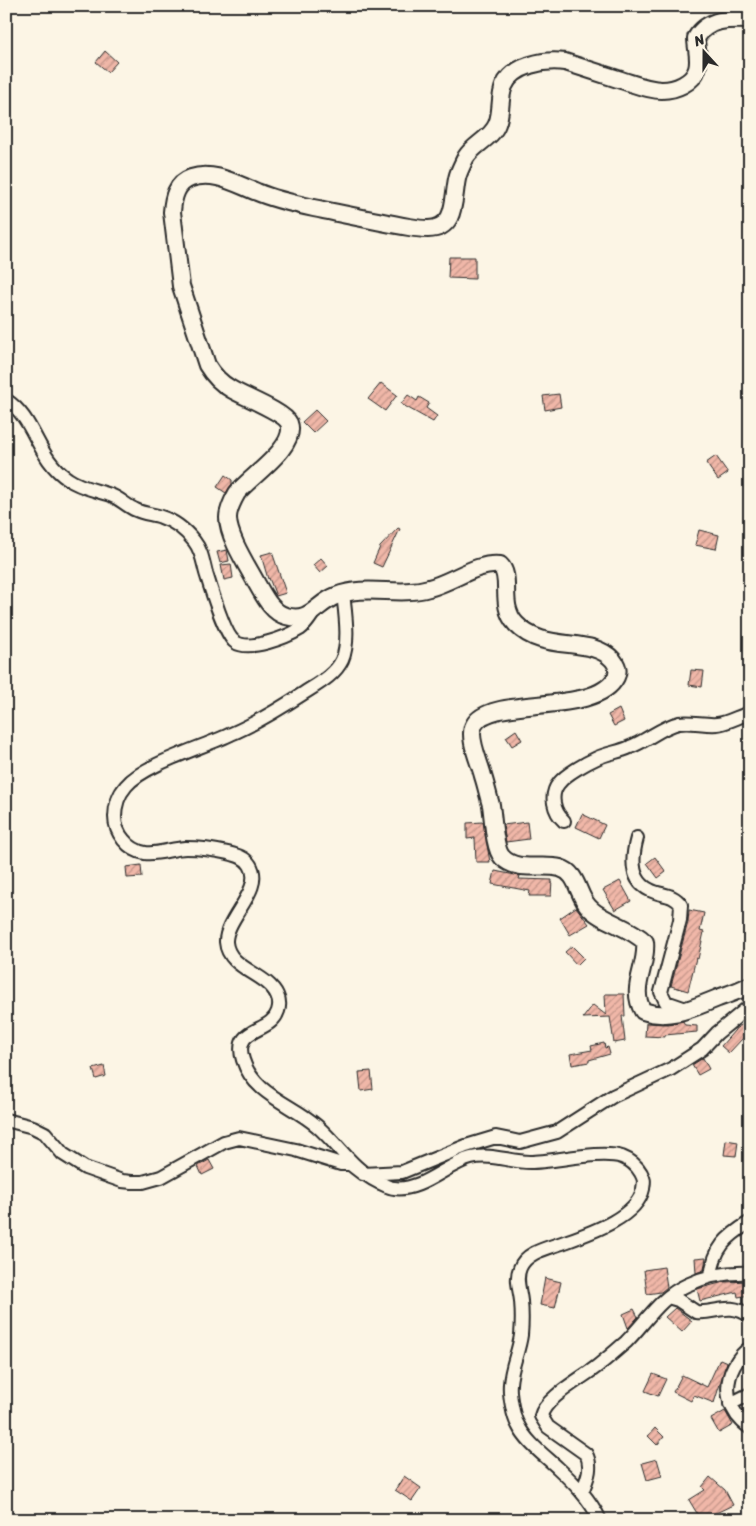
<svg xmlns="http://www.w3.org/2000/svg" width="756" height="1526" font-family="Sriracha,sans-serif">
  <style>
    .building { fill: url(#building-hatch); stroke: #2b2b2b }
    .lines { fill: none; stroke-linecap: round; stroke-linejoin: round }
    .minor-casing { stroke: #2b2b2b; stroke-width: 16 }
    .tertiary-casing { stroke: #2b2b2b; stroke-width: 20 }
    .minor { stroke: #fcf5e5; stroke-width: 12 }
    .tertiary { stroke: #fcf5e5; stroke-width: 16 }
  </style>
  <defs>
    <pattern id="building-hatch" width="6" height="6" patternUnits="userSpaceOnUse" patternTransform="scale(1.25)"><rect width="6" height="6" fill="#f0b7a8"/><path d="M-1 1l2-2M0 6l6-6M5 7l2-2" fill="none" stroke="#c39589"/></pattern>
  </defs>
  <rect width="100%" height="100%" fill="#fcf5e5"/>
  <filter id="ink" filterUnits="userSpaceOnUse"><feTurbulence type="fractalNoise" baseFrequency=".02" numOctaves="2"/><feDisplacementMap in="SourceGraphic" scale="10" xChannelSelector="R" yChannelSelector="G"/><feConvolveMatrix kernelMatrix="1 2 1 2 8 2 1 2 1" color-interpolation-filters="sRGB"/></filter>
  <g filter="url(#ink)">
    <path class="building" d="M 105,51 L 117,62 L 108,72 L 96,62 Z
      M 449,257 L 475,257 L 475,279 L 448,278 Z
      M 381,383 L 397,395 L 385,411 L 368,399 Z
      M 559,394 L 561,407 L 545,410 L 543,396 Z
      M 408,395 L 417,401 L 419,397 L 429,403 L 426,408 L 437,416 L 433,422 L 401,404 Z
      M 315,410 L 326,421 L 313,433 L 302,422 Z
      M 716,456 L 728,473 L 718,480 L 706,463 Z
      M 225,475 L 232,480 L 232,484 L 226,493 L 217,487 Z
      M 398,528 L 400,529 L 382,567 L 373,563 L 380,547 Z
      M 699,530 L 719,535 L 716,549 L 695,545 Z
      M 227,550 L 229,561 L 220,563 L 217,552 Z
      M 272,552 L 286,593 L 276,596 L 269,578 L 268,579 L 261,555 Z
      M 321,558 L 328,566 L 320,573 L 313,565 Z
      M 231,564 L 233,578 L 224,580 L 221,565 Z
      M 691,670 L 704,671 L 702,687 L 689,685 Z
      M 619,709 L 624,721 L 614,726 L 608,715 Z
      M 516,730 L 522,740 L 512,746 L 506,737 Z
      M 582,814 L 605,825 L 599,838 L 576,827 Z
      M 483,822 L 490,862 L 476,862 L 475,838 L 467,839 L 467,823 Z
      M 527,822 L 529,839 L 506,842 L 503,825 Z
      M 655,857 L 666,872 L 658,878 L 647,863 Z
      M 141,865 L 142,877 L 127,878 L 126,867 Z
      M 495,871 L 520,876 L 519,879 L 552,880 L 551,896 L 529,896 L 530,891 L 492,884 Z
      M 620,881 L 631,901 L 615,910 L 603,890 Z
      M 576,907 L 589,924 L 570,935 L 560,918 Z
      M 689,910 L 704,913 L 700,931 L 704,932 L 698,959 L 696,958 L 688,991 L 671,986 L 688,922 Z
      M 572,946 L 584,958 L 577,965 L 565,952 Z
      M 605,994 L 624,994 L 625,1016 L 622,1016 L 625,1041 L 614,1043 L 610,1017 L 583,1018 L 593,1005 L 606,1015 Z
      M 750,1020 L 750,1034 L 743,1038 L 729,1053 L 721,1046 L 735,1030 L 735,1029 Z
      M 683,1021 L 685,1025 L 697,1026 L 697,1032 L 665,1035 L 665,1037 L 645,1036 L 646,1023 L 668,1024 Z
      M 604,1043 L 605,1048 L 608,1047 L 610,1054 L 589,1060 L 589,1062 L 572,1065 L 570,1054 L 592,1050 L 591,1046 Z
      M 703,1058 L 709,1069 L 698,1075 L 692,1065 Z
      M 104,1066 L 106,1076 L 96,1079 L 93,1069 Z
      M 371,1071 L 373,1089 L 361,1091 L 359,1072 Z
      M 726,1140 L 738,1142 L 736,1156 L 724,1155 Z
      M 209,1160 L 214,1169 L 202,1175 L 198,1166 Z
      M 706,1257 L 704,1270 L 696,1273 L 695,1258 Z
      M 664,1267 L 667,1287 L 661,1292 L 647,1294 L 644,1270 Z
      M 545,1278 L 561,1282 L 555,1308 L 540,1305 Z
      M 750,1281 L 750,1295 L 738,1297 L 737,1292 L 700,1301 L 697,1289 L 724,1282 Z
      M 675,1308 L 692,1321 L 682,1332 L 665,1317 Z
      M 634,1309 L 638,1317 L 628,1328 L 623,1314 Z
      M 720,1359 L 727,1362 L 714,1403 L 694,1395 L 691,1401 L 673,1392 L 682,1375 L 707,1387 Z
      M 653,1374 L 666,1379 L 658,1396 L 645,1391 Z
      M 725,1411 L 733,1425 L 719,1433 L 711,1419 Z
      M 655,1428 L 664,1437 L 657,1445 L 648,1436 Z
      M 657,1459 L 662,1476 L 647,1480 L 642,1463 Z
      M 404,1476 L 421,1488 L 412,1501 L 395,1490 Z
      M 710,1477 L 725,1490 L 733,1505 L 701,1520 L 689,1500 L 705,1490 L 702,1487 Z"/>
    <g class="lines">
      <defs>
        <path id="minor" d="M 6,400 C 36,419 36,458 68,479 C 81,488 96,490 110,495 C 120,498 126,506 136,510 C 144,514 153,514 161,517 C 174,521 186,531 194,541 C 202,551 203,562 206,573 C 210,586 225,636 235,642 C 249,652 287,637 300,629 C 306,625 310,618 314,612
          M 343,593 C 345,612 350,642 342,660 C 335,675 318,684 304,693 C 281,708 257,723 231,734 C 204,747 144,764 126,786 C 119,794 115,806 115,817 C 115,833 128,850 145,853 C 158,855 173,848 186,848 C 200,848 215,850 228,853 C 236,855 245,857 250,865 C 265,889 225,918 226,942 C 228,969 267,973 277,995 C 280,1001 280,1005 278,1011 C 271,1034 232,1026 243,1060 C 254,1095 292,1104 317,1126 C 339,1145 351,1168 378,1182 C 383,1184 389,1188 394,1188 C 421,1192 447,1164 471,1158 C 491,1153 510,1162 530,1162 C 554,1162 600,1150 622,1157 C 630,1160 637,1166 641,1173 C 645,1181 644,1181 643,1189 C 637,1218 587,1234 562,1243 C 548,1248 526,1252 520,1268 C 515,1279 520,1290 521,1301 C 522,1312 522,1324 521,1335 C 519,1351 511,1367 510,1384 C 509,1393 513,1417 518,1425 C 526,1442 544,1455 558,1468 C 574,1483 590,1499 600,1520
          M 564,821 C 554,812 549,795 559,783 C 566,774 586,763 597,758 C 608,753 620,752 630,747 C 647,741 661,727 679,723 C 691,721 704,725 717,724 C 728,723 739,716 750,713
          M 637,838 C 632,856 629,880 650,890 C 661,896 673,893 681,905 L 680,920 L 661,992 L 666,1002 L 689,1010
          M 6,1120 L 33,1127 L 45,1133 L 63,1154 L 85,1168 L 122,1181 L 132,1182 L 143,1182 L 161,1177 L 224,1142 L 239,1138 L 296,1150 L 341,1164 L 350,1164 L 363,1174 L 402,1172 L 466,1146 L 496,1137 L 520,1142 L 557,1132 L 613,1096 L 671,1069 L 702,1049 L 717,1033 L 750,1006
          M 711,1276 C 714,1248 726,1237 750,1222
          M 668,1297 L 678,1300 L 696,1312 C 717,1314 728,1301 750,1316
          M 750,1348 C 743,1352 738,1359 734,1366 C 722,1389 729,1413 750,1428
          M 730,1404 L 750,1394
          M 582,1492 C 587,1479 593,1467 586,1454 L 548,1427 L 541,1416 C 545,1397 585,1377 600,1364 C 609,1357 618,1349 626,1342 C 646,1322 660,1297 687,1285 C 706,1276 728,1272 750,1273"/>
        <path id="tertiary" d="M 750,20 C 729,19 708,18 696,38 C 696,48 700,59 697,69 C 693,83 675,90 662,90 C 648,90 634,84 621,80 C 602,74 584,68 565,62 C 545,59 513,65 504,86 C 499,98 502,112 497,124 C 492,138 474,144 466,157 C 463,163 460,169 458,175 C 452,194 459,229 428,229 C 422,229 415,228 409,227 C 380,222 352,216 323,210 C 300,205 278,201 257,192 C 236,184 214,170 191,178 C 176,183 173,198 172,212 L 181,286 L 207,365 C 213,375 220,383 231,389 C 242,396 284,412 289,423 C 298,447 249,477 237,493 C 233,500 228,510 228,518 C 228,537 248,567 257,584 C 264,596 272,613 286,616 C 310,623 317,603 336,596 C 366,584 398,597 429,588 C 453,582 477,562 500,565 C 513,577 498,605 516,624 C 544,654 591,635 613,660 C 617,665 619,671 616,677 C 596,717 490,694 474,725 C 467,737 480,763 483,776 C 486,785 488,795 491,805 C 493,817 494,848 502,857 C 517,873 542,863 560,868 C 578,873 577,894 588,906 C 600,921 629,926 645,942 C 648,966 629,988 643,1011 C 669,1020 693,1008 718,998 C 729,994 739,991 750,985"/>
      </defs>
      <use href="#minor" class="minor-casing"/>
      <use href="#tertiary" class="tertiary-casing"/>
      <use href="#minor" class="minor"/>
      <use href="#tertiary" class="tertiary"/>
    </g>
  </g>
  <rect width="756" height="1526" fill="none" stroke="#fcf5e5" stroke-width="25"/>
  <rect x="12" y="12" width="731" height="1501" fill="none" stroke="#2b2b2b" stroke-width="2" filter="url(#ink)"/>
  <g transform="translate(704 52) rotate(339)" stroke="#fcf5e5" stroke-width="4" paint-order="stroke">
  <path d="M0-4L9 19L0 12L-9 19Z" fill="#2b2b2b"/>
  <text y="-8" font-size="14" font-weight="bold" text-anchor="middle" fill="#2b2b2b">N</text>
  </g>
</svg>
